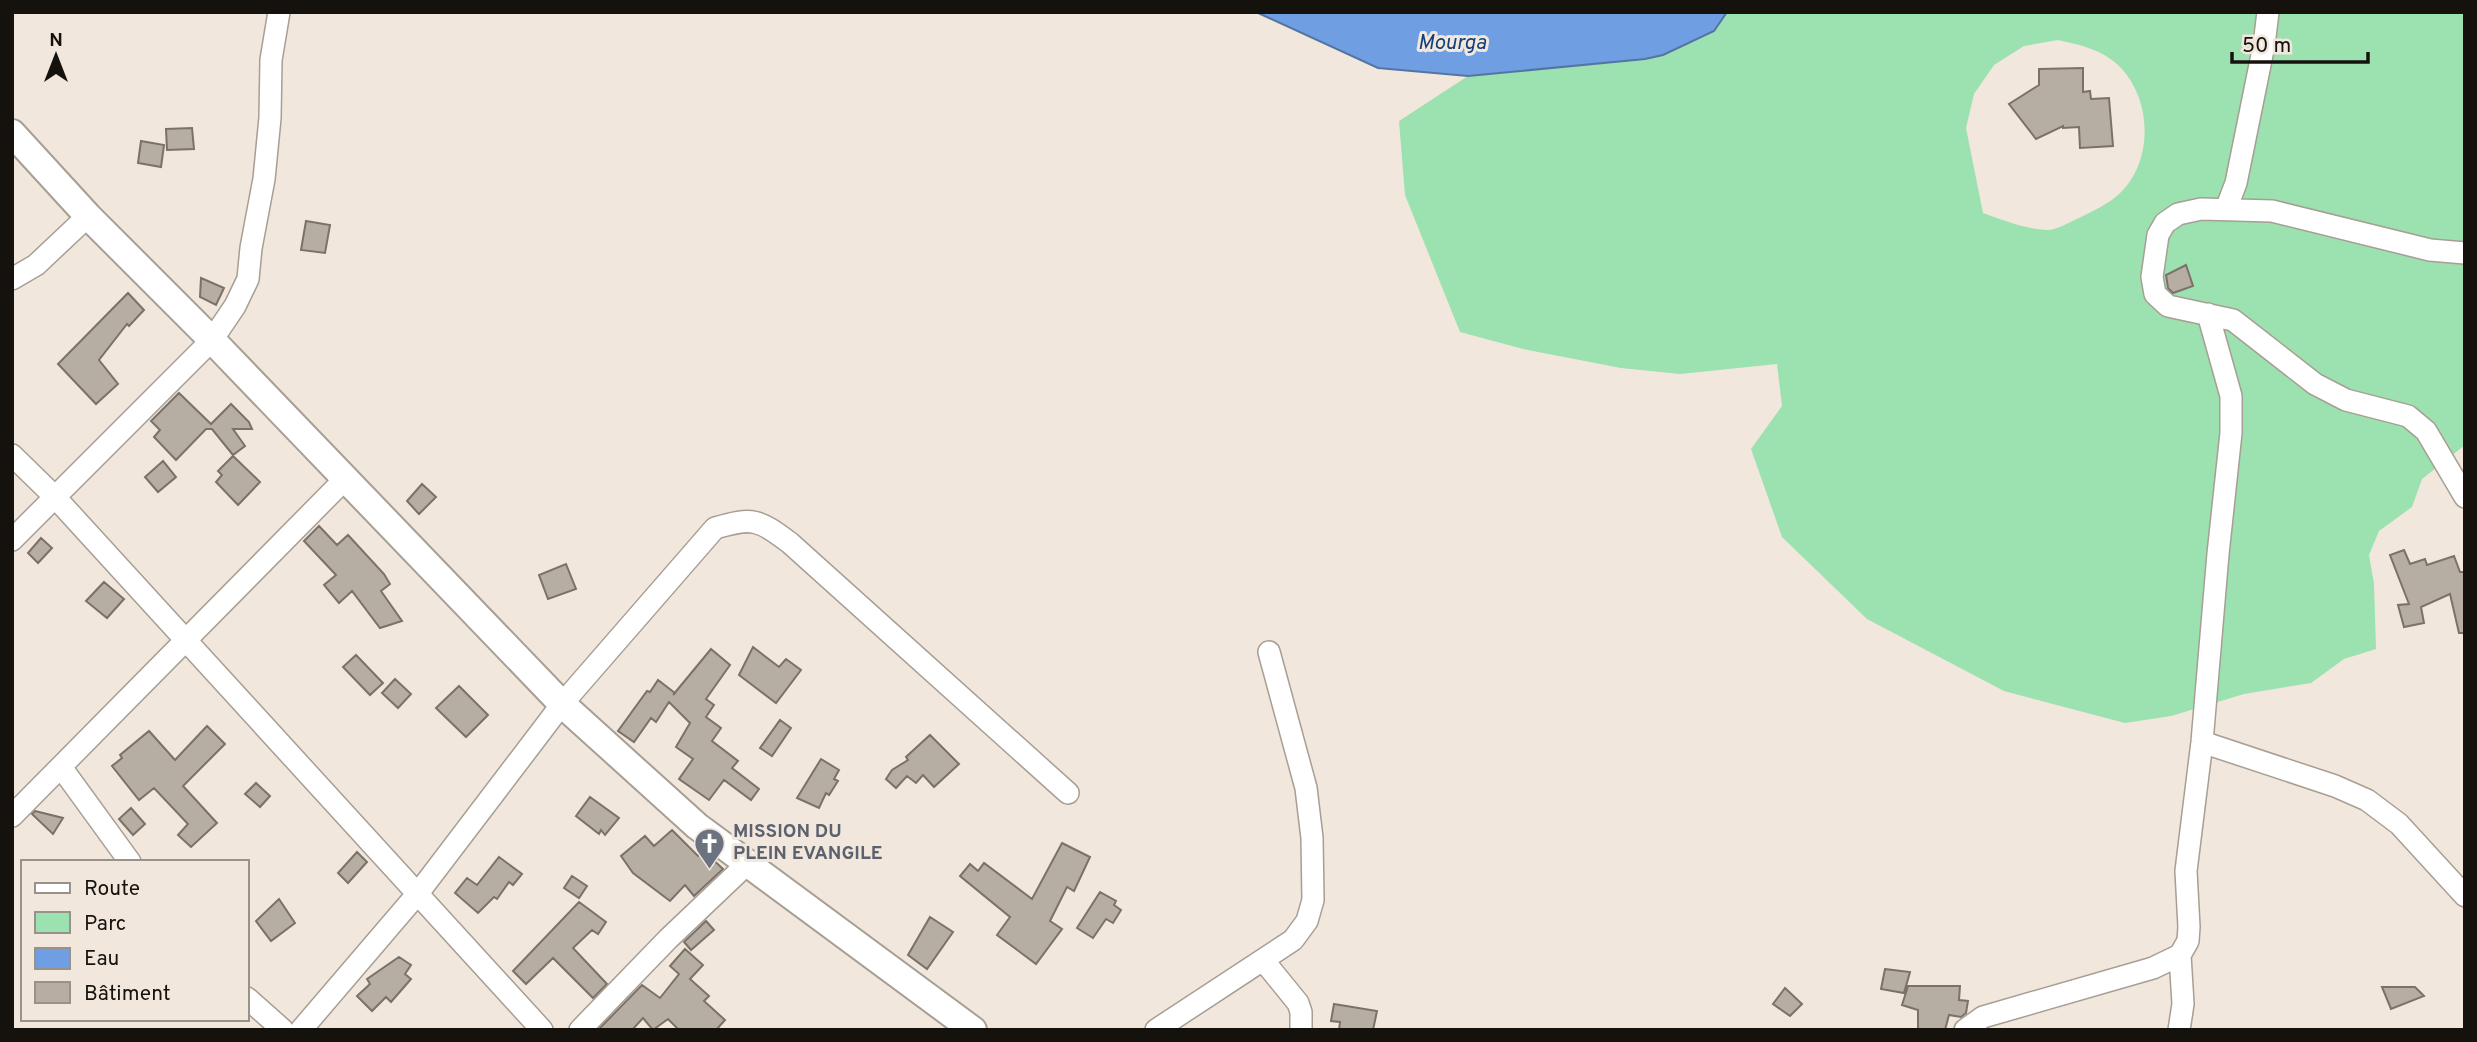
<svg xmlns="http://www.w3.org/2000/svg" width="2477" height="1042" font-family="Overpass,sans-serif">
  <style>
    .green { fill: #9ce1b0; fill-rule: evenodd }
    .water { fill: #6f9fe2; stroke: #5475a2; stroke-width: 2 }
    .building { fill: #b7aea3; stroke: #7a7268; stroke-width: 2 }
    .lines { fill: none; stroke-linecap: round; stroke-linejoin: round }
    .minor-casing { stroke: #a79e94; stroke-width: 24 }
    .tertiary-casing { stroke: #a79e94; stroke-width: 30 }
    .minor { stroke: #fff; stroke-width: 21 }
    .tertiary { stroke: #fff; stroke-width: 26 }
    .labels { text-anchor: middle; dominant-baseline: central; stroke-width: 6; stroke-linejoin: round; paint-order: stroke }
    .worship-label { font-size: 19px; font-weight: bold; fill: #5b616d; stroke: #f1e7dc; text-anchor: start }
    .water-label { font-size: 21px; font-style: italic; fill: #13407c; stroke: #f1e7dc }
  </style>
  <rect width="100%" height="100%" fill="#f1e7dc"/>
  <path class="green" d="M 1727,12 L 2465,12 L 2465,445 L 2422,479 L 2412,507 L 2379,531 L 2369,555 L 2374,584 L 2376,649 L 2344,659 L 2311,683 L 2244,694 L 2171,716 L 2125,723 L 2004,691 L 1867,619 L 1782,537 L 1751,449 L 1782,406 L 1777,364 L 1680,374 L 1621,368 L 1523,349 L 1460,332 L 1405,195 L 1399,121 L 1468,76 L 1645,59 L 1663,55 L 1714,31 ZM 2058,40 C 2081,45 2104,50 2121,68 C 2153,102 2153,164 2118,195 C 2108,204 2093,211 2081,217 C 2071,221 2056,231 2046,230 C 2025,229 2003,220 1983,213 L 1966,128 L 1974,94 L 1994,65 L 2024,46 Z"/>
  <path class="water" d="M 1256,12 L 1727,12 L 1714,31 L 1663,55 L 1645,59 L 1468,76 L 1378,68 Z"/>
  <path class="building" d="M 2083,68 L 2083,92 L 2090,91 L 2091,99 L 2109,98 L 2113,146 L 2080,148 L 2079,127 L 2063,128 L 2063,126 L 2036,139 L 2009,104 L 2039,85 L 2039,69 Z
    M 192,128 L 194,149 L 167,150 L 166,129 Z
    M 141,141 L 164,145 L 161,167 L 138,163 Z
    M 306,221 L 330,225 L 325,253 L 301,250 Z
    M 2186,265 L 2193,286 L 2173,293 L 2168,288 L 2166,275 Z
    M 201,278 L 224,288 L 216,305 L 200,297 Z
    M 128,293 L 144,310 L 129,326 L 127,324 L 99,360 L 118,384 L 96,404 L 58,364 Z
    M 179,393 L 211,424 L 231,404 L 249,422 L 252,429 L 233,429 L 245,446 L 233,455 L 212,429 L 206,429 L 176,460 L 154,437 L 160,430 L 151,421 Z
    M 233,456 L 260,482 L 238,505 L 216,482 L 222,475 L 218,471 Z
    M 163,461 L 176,477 L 158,492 L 145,477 Z
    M 422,484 L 436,497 L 419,514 L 407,501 Z
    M 319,526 L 337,545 L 348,535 L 384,574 L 390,584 L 381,591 L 402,621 L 380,628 L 352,591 L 339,603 L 324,585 L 336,575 L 304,541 Z
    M 41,538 L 52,548 L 38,563 L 28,553 Z
    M 2404,550 L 2410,564 L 2425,559 L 2427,565 L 2454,556 L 2460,572 L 2465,572 L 2465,633 L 2459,633 L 2450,594 L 2421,607 L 2424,623 L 2404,627 L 2398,605 L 2409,604 L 2390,555 Z
    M 566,564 L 576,589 L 548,599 L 539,575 Z
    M 104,582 L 124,599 L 107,618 L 86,601 Z
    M 753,647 L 779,667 L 786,659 L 801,670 L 776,703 L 739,675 Z
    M 711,649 L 730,665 L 706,699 L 714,705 L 706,717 L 721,728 L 712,741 L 738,761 L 732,768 L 759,789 L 751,800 L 724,780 L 709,800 L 679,779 L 693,759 L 676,747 L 690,723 L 669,702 L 656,722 L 651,718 L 634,742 L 618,731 L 647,691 L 650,692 L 658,680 L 675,693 L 673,695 Z
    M 356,655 L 383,683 L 370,695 L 343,667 Z
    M 395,679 L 411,694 L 398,708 L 382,693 Z
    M 459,686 L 488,715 L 466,737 L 436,708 Z
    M 780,720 L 791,728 L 772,756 L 760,748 Z
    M 207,726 L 225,744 L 183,786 L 217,823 L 191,847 L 178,835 L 188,824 L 154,788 L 139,800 L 112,766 L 122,758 L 120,755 L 149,731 L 175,760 Z
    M 930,735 L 959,764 L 934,787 L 923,775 L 916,783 L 907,776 L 896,788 L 886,779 L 892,770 L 908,760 L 906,757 Z
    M 821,759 L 839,770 L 834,779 L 838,781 L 829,795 L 826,793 L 819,808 L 797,798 Z
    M 256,783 L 270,796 L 260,807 L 245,794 Z
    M 590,797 L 619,818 L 605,835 L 601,830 L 599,834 L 576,816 Z
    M 131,808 L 145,824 L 133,835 L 119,819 Z
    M 35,811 L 63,818 L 53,834 L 32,814 Z
    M 672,830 L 698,856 L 704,851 L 723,869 L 694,896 L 685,885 L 670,901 L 633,873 L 621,856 L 645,836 L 654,846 Z
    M 1062,843 L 1090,857 L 1074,891 L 1067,887 L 1050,921 L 1062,929 L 1036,964 L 997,935 L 1010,917 L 960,876 L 970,864 L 978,871 L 984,863 L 1032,899 Z
    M 357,852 L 367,862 L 348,883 L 338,873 Z
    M 499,857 L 522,874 L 513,885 L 509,882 L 497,899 L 494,897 L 478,913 L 455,893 L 467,878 L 477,885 Z
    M 572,876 L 587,886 L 579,898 L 564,888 Z
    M 1100,892 L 1116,901 L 1114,905 L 1121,910 L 1113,923 L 1106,919 L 1093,938 L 1077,928 Z
    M 279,899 L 295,923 L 271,941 L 256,921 Z
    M 579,902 L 606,922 L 598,934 L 592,930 L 573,948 L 607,984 L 593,998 L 553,958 L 526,984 L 513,971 Z
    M 930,917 L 953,932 L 927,969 L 908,955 Z
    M 706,921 L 714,930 L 691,950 L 684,942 Z
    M 685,949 L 703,965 L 690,979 L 709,996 L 704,1001 L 725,1020 L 716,1030 L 679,1030 L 668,1019 L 653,1030 L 643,1018 L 632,1030 L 598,1030 L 642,985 L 660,998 L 679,974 L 670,966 Z
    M 399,957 L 411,965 L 405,974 L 411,979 L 391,1002 L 386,997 L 372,1011 L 357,996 L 370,984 L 367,979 Z
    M 1885,969 L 1910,972 L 1904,993 L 1881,989 Z
    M 1908,986 L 1960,986 L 1959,1000 L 1968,1001 L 1966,1013 L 1961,1017 L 1949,1015 L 1945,1030 L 1918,1030 L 1918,1010 L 1902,1005 Z
    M 2382,987 L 2415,987 L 2424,996 L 2391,1009 Z
    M 1785,988 L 1802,1004 L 1790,1016 L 1773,1004 Z
    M 1334,1004 L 1377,1011 L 1373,1030 L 1339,1030 L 1340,1022 L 1331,1021 Z"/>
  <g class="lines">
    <defs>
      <path id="minor" d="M 2226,209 L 2236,183 L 2264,45 L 2268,12
        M 2465,253 L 2430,250 L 2272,211 L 2201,209 L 2178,214 L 2165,223 L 2158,235 L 2152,277 L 2155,294 L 2168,306 L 2233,320 L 2315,384 L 2346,400 L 2408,416 L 2426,431 L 2465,497
        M 12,279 L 36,265 L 88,216
        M 12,455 L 54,496 L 542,1030
        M 12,540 L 212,340 L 235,306 L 248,279 L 251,248 L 264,179 L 270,118 L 271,60 L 279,12
        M 2202,742 L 2335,786 L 2367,800 L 2399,824 L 2465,896
        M 61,767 L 130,862
        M 12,816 L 345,479
        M 1263,960 L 1298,1003 L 1301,1012 L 1301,1030
        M 247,998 L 283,1030
        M 301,1030 L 419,892 L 562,704 L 715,528 C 753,517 758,519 790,543 L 1068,793
        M 580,1030 L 668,939 L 748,863
        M 1156,1030 L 1293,940 L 1307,921 L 1313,900 L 1312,838 L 1306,788 L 1269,652
        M 1965,1030 L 1983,1017 L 2153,968 L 2180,955
        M 2179,1030 L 2183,1004 L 2180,955 L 2188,941 L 2189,927 L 2186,871 L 2202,742 L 2218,554 L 2231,433 L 2231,396 L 2208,314"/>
      <path id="tertiary" d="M 12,133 L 88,216 L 212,340 L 562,704 L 697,826 L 973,1030"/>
    </defs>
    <use href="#minor" class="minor-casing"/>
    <use href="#tertiary" class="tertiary-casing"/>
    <use href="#minor" class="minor"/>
    <use href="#tertiary" class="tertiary"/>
  </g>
  <defs>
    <symbol id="church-pin" viewBox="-11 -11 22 30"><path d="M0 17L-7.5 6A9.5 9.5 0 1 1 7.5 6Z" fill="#6b7280" stroke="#f1e7dc"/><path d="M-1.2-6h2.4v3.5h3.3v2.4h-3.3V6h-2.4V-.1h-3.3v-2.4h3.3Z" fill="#fff"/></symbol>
  </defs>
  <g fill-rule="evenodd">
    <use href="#church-pin" x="692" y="826" width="35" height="47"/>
  </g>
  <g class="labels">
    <g class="worship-label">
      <text x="733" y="832">MISSION DU<tspan x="733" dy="22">PLEIN EVANGILE</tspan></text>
    </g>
    <g class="water-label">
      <text x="1452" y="43">Mourga</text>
    </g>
  </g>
  <rect width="2477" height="1042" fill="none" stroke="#15120e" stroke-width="28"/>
  <rect x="21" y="860" width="228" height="161" fill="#f1e7dc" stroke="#99928a" stroke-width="2"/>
  <rect x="35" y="883" width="35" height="10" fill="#ffffff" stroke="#99928a" stroke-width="2"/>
  <text x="84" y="895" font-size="21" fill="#15120e">Route</text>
  <rect x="35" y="912" width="35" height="21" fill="#9ce1b0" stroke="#99928a" stroke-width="2"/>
  <text x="84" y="930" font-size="21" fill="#15120e">Parc</text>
  <rect x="35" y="948" width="35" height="21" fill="#6f9fe2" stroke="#99928a" stroke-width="2"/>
  <text x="84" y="965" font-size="21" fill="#15120e">Eau</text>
  <rect x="35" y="982" width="35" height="21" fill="#b7aea3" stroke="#99928a" stroke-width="2"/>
  <text x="84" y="1000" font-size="21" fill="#15120e">Bâtiment</text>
  <g transform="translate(56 56)" stroke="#f1e7dc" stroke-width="5" paint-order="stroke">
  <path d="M0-5L12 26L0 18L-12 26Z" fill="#15120e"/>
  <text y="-10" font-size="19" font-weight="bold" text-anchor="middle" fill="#15120e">N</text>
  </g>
  <path d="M2232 52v10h136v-10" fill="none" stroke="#15120e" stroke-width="3.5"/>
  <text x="2242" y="52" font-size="21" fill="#15120e" stroke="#f1e7dc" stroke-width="5" paint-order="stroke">50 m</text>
</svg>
